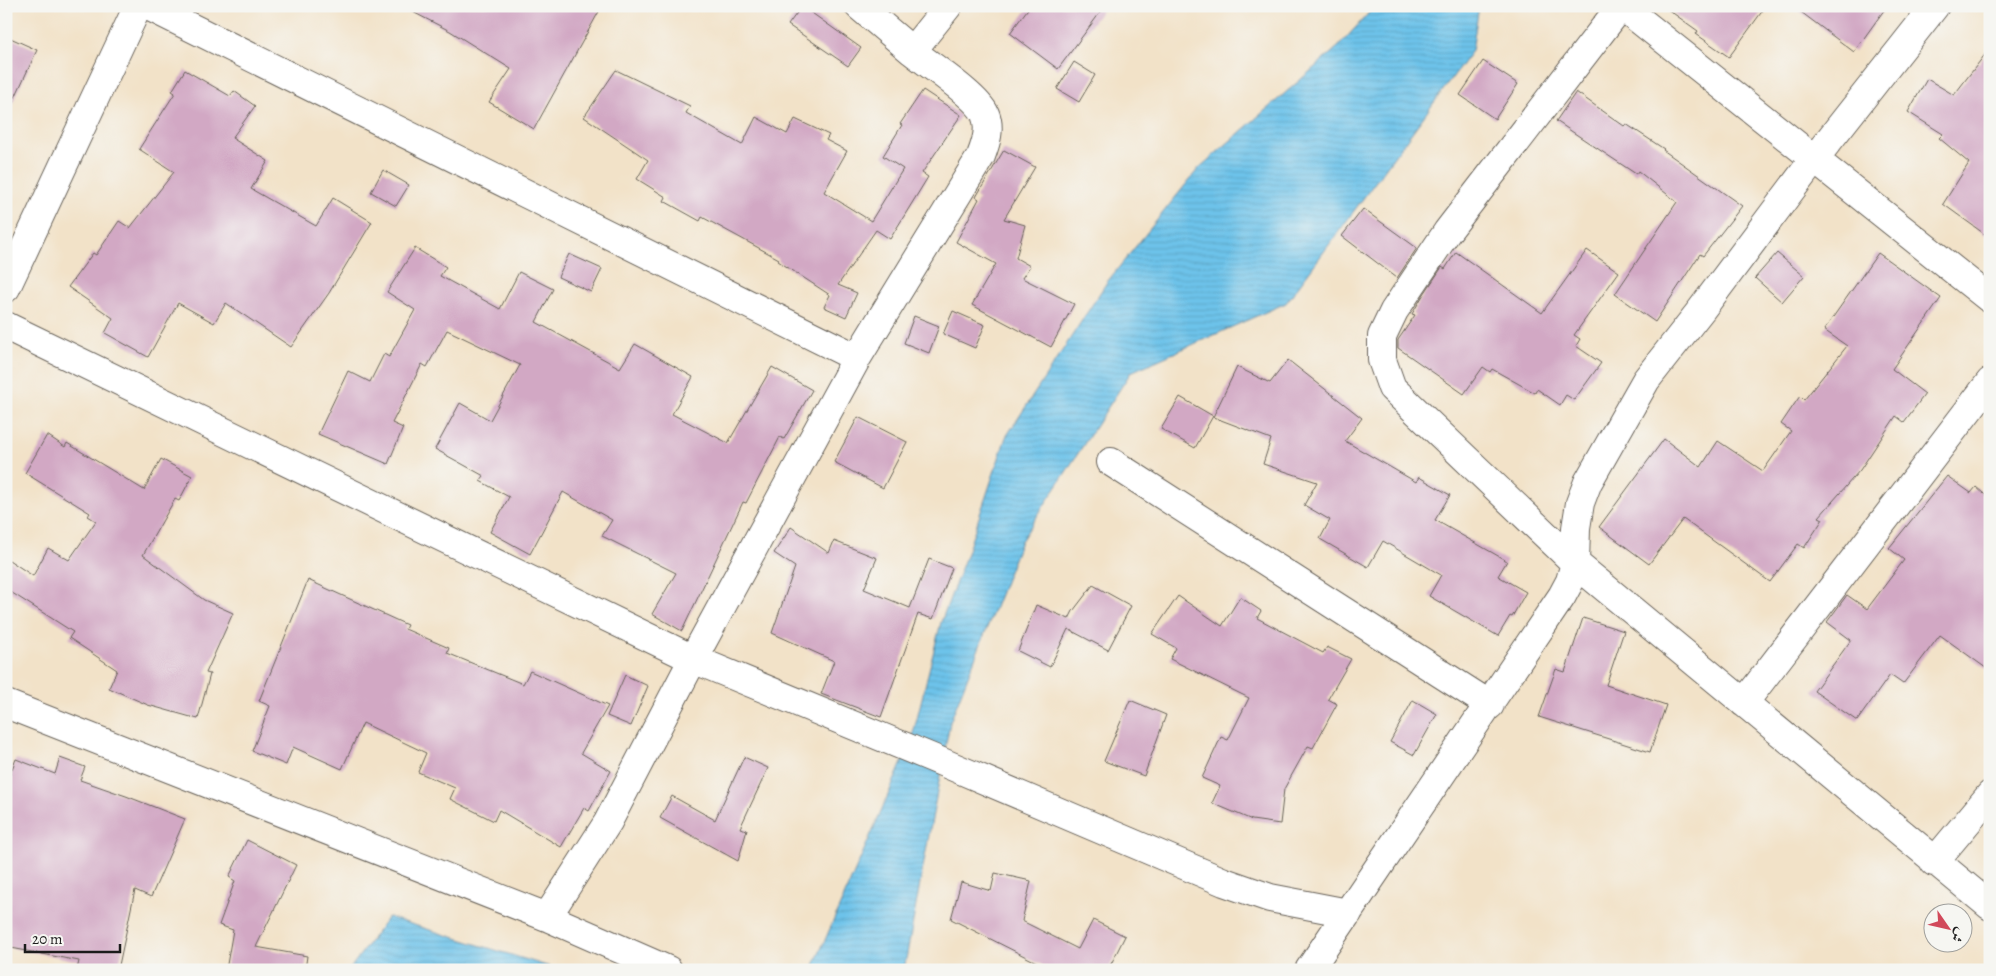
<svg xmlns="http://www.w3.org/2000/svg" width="1996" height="976" font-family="Alegreya,Amiri,serif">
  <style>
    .water { fill: url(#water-rules); stroke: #447083 }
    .building { fill: #d2a8c4 }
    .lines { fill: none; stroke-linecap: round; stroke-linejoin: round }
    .minor-casing { stroke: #676158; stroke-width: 30 }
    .minor { stroke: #fff; stroke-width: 28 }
  </style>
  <defs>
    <pattern id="water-rules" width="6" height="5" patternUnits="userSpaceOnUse" patternTransform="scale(1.25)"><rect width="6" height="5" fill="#6dc3ea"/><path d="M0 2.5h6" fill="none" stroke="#5ea7c8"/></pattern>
  </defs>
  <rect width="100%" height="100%" fill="#f6f6f2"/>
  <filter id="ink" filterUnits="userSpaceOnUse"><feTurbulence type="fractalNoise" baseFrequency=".02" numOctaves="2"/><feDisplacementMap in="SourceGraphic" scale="10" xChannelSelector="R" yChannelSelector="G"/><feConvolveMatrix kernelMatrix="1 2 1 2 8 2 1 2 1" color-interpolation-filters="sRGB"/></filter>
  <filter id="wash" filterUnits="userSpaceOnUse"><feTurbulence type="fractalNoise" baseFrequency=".0096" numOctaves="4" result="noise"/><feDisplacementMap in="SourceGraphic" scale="20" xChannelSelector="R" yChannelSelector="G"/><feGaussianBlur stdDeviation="1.12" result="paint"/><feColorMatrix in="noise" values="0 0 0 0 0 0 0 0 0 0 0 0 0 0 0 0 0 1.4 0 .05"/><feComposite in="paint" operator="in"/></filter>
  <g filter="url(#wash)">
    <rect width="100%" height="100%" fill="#f2e2c8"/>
    <path class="water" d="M 1375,6 L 1479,6 L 1472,51 L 1286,303 L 1131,372 L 1021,541 L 950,722 L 904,970 L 812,970 L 911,742 L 941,622 L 967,553 L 1006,437 L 1107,282 L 1199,168 L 1338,47 Z
      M 388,917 L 560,970 L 349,970 Z"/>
    <g id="blocks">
      <path class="building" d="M 401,6 L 602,6 L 534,129 L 489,102 L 511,69 L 450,31 Z
        M 802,6 L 861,48 L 848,66 L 788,25 Z
        M 1030,6 L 1105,6 L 1058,69 L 1010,33 Z
        M 1663,6 L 1766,6 L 1729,57 L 1696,34 L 1698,31 Z
        M 1793,6 L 1887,6 L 1854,52 Z
        M 6,36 L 37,50 L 6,117 Z
        M 1990,48 L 1990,238 L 1943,204 L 1969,163 L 1939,138 L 1943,134 L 1908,112 L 1927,79 L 1954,95 Z
        M 1483,61 L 1518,84 L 1495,119 L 1460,95 Z
        M 1074,62 L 1095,75 L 1079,102 L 1057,89 Z
        M 185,70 L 230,96 L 234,91 L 255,106 L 232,138 L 268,161 L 251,189 L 316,226 L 333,198 L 372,222 L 329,293 L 291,347 L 226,303 L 214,323 L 178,303 L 148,357 L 105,333 L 113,318 L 68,287 L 93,253 L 96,255 L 119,221 L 130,228 L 174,172 L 139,149 L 175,93 L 172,91 Z
        M 616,70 L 690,106 L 686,113 L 742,145 L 756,117 L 787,134 L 795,119 L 829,135 L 826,140 L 847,151 L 824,192 L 871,221 L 903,169 L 883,156 L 902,125 L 900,124 L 923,90 L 961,115 L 922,173 L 928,177 L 890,239 L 876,230 L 838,285 L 857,293 L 846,317 L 824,307 L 830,295 L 778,261 L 779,259 L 702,217 L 700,221 L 664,201 L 666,197 L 637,179 L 648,160 L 584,117 Z
        M 1576,92 L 1624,126 L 1626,124 L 1664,149 L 1663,150 L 1742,206 L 1703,256 L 1700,254 L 1655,322 L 1615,294 L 1677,202 L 1638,171 L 1636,174 L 1556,121 Z
        M 1004,150 L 1035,167 L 1004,219 L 1025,225 L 1016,258 L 1030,266 L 1022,278 L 1074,304 L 1051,347 L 972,305 L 996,264 L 956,242 L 979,199 L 976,197 Z
        M 383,170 L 409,185 L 396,206 L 371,192 Z
        M 1363,209 L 1417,248 L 1397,278 L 1342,236 Z
        M 415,248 L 446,267 L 440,276 L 500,309 L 519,272 L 553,289 L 536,322 L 620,368 L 635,344 L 693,377 L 672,414 L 728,443 L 772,367 L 812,390 L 784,439 L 780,437 L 746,503 L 743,502 L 682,631 L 652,614 L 676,573 L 602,536 L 612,520 L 563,492 L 530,554 L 490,532 L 509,497 L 480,481 L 484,476 L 435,449 L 460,403 L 490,420 L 520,365 L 447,330 L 427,367 L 422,364 L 392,423 L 403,428 L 388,464 L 318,434 L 348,371 L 370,382 L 384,354 L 389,357 L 415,310 L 387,292 Z
        M 1587,250 L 1619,272 L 1574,335 L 1580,339 L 1576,346 L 1601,363 L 1574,400 L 1566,395 L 1560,405 L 1537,389 L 1535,393 L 1492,369 L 1490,372 L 1483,367 L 1464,394 L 1398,348 L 1398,340 L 1415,315 L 1412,314 L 1422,297 L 1442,267 L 1445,269 L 1456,252 L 1542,313 Z
        M 1777,253 L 1804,276 L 1782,302 L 1755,278 Z
        M 1878,253 L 1941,298 L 1892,369 L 1925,394 L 1904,422 L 1896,416 L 1860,470 L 1819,517 L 1823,519 L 1804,548 L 1798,544 L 1770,582 L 1683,519 L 1649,564 L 1599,527 L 1664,439 L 1701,467 L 1718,441 L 1763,471 L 1791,431 L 1781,424 L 1800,396 L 1804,400 L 1847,346 L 1824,330 Z
        M 569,254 L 602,269 L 591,292 L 558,277 Z
        M 953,311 L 985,325 L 975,348 L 943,334 Z
        M 914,316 L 939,326 L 929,353 L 904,343 Z
        M 1288,360 L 1362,418 L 1345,441 L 1416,482 L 1419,477 L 1450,495 L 1435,520 L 1507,561 L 1498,576 L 1526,592 L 1512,617 L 1510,616 L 1498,636 L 1429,596 L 1441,575 L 1383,541 L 1368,567 L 1320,539 L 1330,520 L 1304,505 L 1317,482 L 1263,464 L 1271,439 L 1213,417 L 1237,367 L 1270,383 Z
        M 1180,397 L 1213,416 L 1195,448 L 1161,429 Z
        M 858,417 L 907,442 L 883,488 L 834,462 Z
        M 47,435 L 65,447 L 67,443 L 144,490 L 161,459 L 192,476 L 179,501 L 175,499 L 143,555 L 204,600 L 233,613 L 206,673 L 210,674 L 198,719 L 148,705 L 109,688 L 117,670 L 69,638 L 73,632 L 6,589 L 6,558 L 33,576 L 48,548 L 69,560 L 96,521 L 88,516 L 90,513 L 25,473 Z
        M 1947,476 L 1971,493 L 1976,487 L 1990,499 L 1990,671 L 1940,635 L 1903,684 L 1890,675 L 1857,721 L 1814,691 L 1851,640 L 1827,622 L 1847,595 L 1867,609 L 1904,560 L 1889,548 Z
        M 791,527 L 829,553 L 834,541 L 877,558 L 864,589 L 910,608 L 929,559 L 952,568 L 933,619 L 918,614 L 881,717 L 821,694 L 834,661 L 772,633 L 795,567 L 774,553 Z
        M 308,580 L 407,625 L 405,629 L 449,648 L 447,653 L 523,684 L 530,671 L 608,706 L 581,753 L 611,771 L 589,811 L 584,808 L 561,847 L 499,810 L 494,821 L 450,799 L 455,788 L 418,772 L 426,753 L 363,723 L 342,769 L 293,747 L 286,765 L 252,751 L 270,706 L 259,701 Z
        M 1093,585 L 1131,606 L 1108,650 L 1068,629 L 1050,667 L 1018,651 L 1036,605 L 1069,619 L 1073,611 Z
        M 1178,596 L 1222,626 L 1240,597 L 1261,611 L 1257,618 L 1323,653 L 1327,647 L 1351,659 L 1328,699 L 1337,704 L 1313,748 L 1308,746 L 1284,789 L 1280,824 L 1252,820 L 1212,803 L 1220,786 L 1202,778 L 1221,737 L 1228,740 L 1249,698 L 1170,659 L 1176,648 L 1152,634 Z
        M 1583,618 L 1624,631 L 1606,685 L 1666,705 L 1650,752 L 1539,717 L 1556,669 L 1565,672 Z
        M 625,675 L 648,686 L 631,726 L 607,716 Z
        M 1130,700 L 1166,715 L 1144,776 L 1104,761 Z
        M 1413,700 L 1437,714 L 1414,755 L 1390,742 Z
        M 744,757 L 768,768 L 740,828 L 747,830 L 738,861 L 660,818 L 672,796 L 715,820 Z
        M 60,758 L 85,767 L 80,780 L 126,796 L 185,819 L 151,897 L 135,890 L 118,970 L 77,970 L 79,961 L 6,947 L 6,784 L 16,759 L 55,774 Z
        M 247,840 L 296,865 L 256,947 L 307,956 L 305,970 L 226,970 L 233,930 L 219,925 L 235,881 L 229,877 Z
        M 995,873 L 1031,881 L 1022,921 L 1078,949 L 1093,920 L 1125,936 L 1110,966 L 1117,970 L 1052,970 L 951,919 L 961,882 L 991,891 Z"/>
    </g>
  </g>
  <g filter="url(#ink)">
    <use href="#blocks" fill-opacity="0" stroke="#676158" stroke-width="1"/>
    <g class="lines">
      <defs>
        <path id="minor" d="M 148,6 L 857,358 L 981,156 C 986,143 991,128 985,114 C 977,96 929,65 912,51
          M 859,6 L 912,51 L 948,6
          M 1621,6 L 1447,232 L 1394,311 L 1382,336 L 1382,360 L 1392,388 L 1575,563 L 1990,906
          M 1622,6 L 1990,299
          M 6,288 L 138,6
          M 6,326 L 693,659 L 942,762 L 1224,882 L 1270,898 L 1348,913
          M 1111,462 L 1490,705
          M 1744,703 L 1990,382
          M 6,704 L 547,917 L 668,970
          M 1934,862 L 1990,795
          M 547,917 L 608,822 L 693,659 L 857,358
          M 1309,970 L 1562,596 L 1570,581 L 1575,563 L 1576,528 L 1580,503 L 1588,482 L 1646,380 L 1701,310 L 1815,158 L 1935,6"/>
      </defs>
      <use href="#minor" class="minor-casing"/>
      <use href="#minor" class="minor"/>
    </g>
  </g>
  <rect width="1996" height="976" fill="none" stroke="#f6f6f2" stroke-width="25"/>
  <g transform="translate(1948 928) rotate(124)"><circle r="24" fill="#f6f6f2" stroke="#9f9f9c"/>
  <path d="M0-4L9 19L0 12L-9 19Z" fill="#d1495b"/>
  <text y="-8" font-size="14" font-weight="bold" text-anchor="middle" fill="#1c1c1c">ش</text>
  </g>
  <path d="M25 944v8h95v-8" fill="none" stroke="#1c1c1c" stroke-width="2.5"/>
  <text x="32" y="944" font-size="15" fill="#1c1c1c" stroke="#f6f6f2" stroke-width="4" paint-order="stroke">20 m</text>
</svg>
